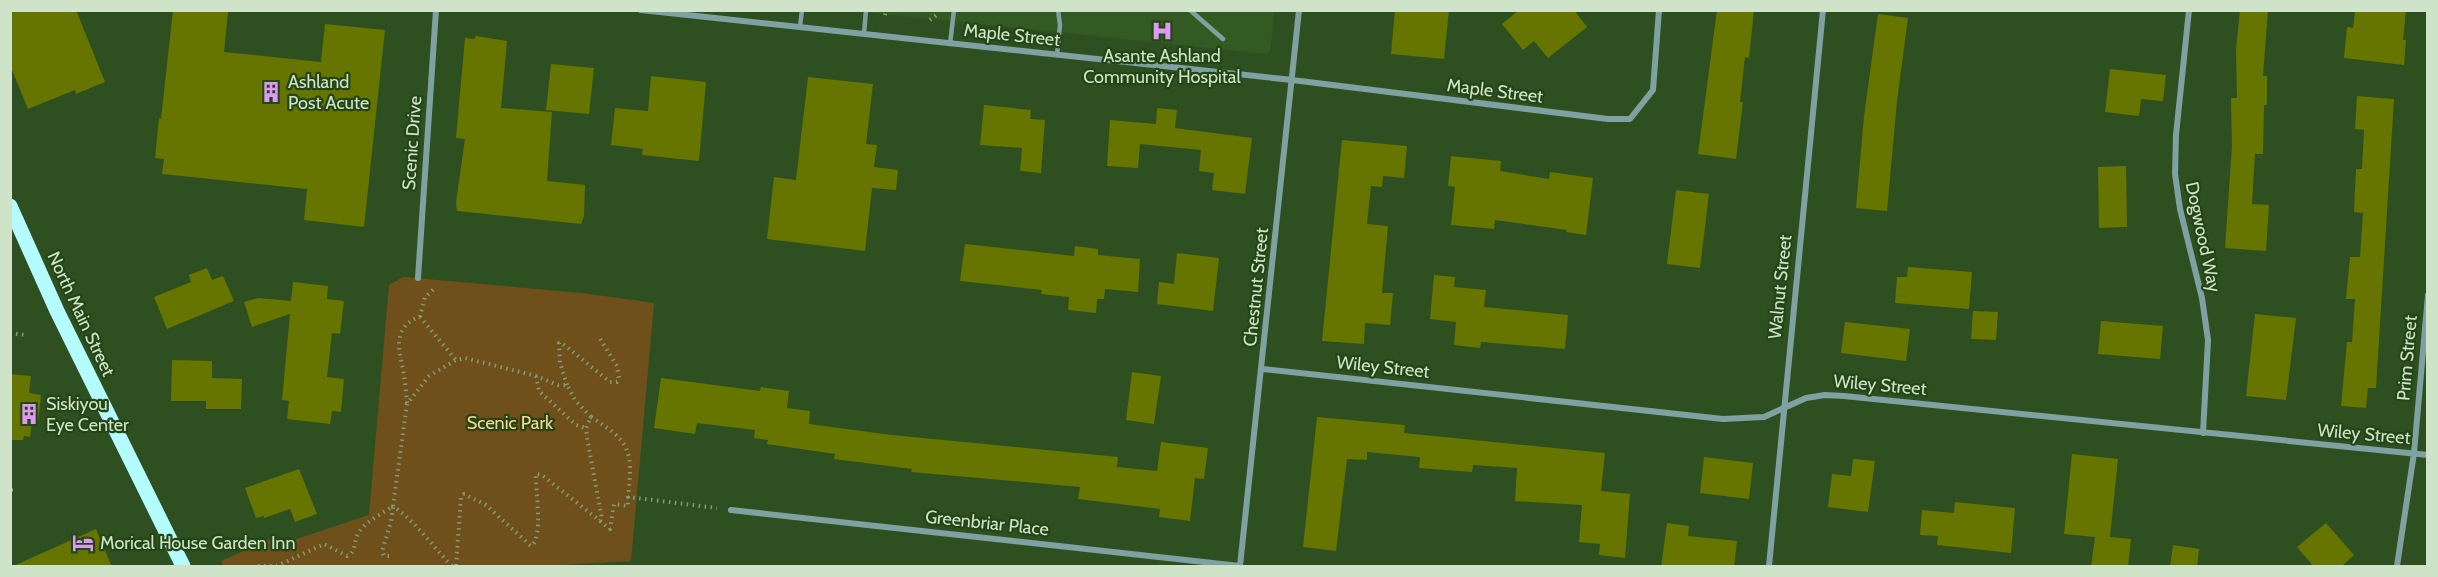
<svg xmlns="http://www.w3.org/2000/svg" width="2438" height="577" font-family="Cabin,sans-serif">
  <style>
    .built { fill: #345a24 }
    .green { fill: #70501a }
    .building { fill: #667400 }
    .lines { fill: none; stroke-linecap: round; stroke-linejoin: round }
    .path { stroke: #819c78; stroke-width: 4; stroke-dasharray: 1.5 4.5; stroke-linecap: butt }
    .lane { stroke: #7fa1a2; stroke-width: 4.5 }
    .street { stroke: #7fa1a2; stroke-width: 6 }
    .primary { stroke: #b4fbfd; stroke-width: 15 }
    .labels { text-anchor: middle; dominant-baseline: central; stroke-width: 4.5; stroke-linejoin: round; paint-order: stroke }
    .street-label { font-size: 18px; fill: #cfe3c8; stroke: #244516 }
    .poi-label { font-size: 18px; fill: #cfe3c8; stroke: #244516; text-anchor: start }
    .park-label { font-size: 18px; fill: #fed496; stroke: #244516 }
  </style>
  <rect width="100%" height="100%" fill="#2e5021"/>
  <path class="built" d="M 855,11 L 1274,11 L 1270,52 L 1267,54 Z"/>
  <path class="green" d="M 403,277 L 582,293 L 654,303 L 631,561 L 545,566 L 223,566 L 221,561 L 271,539 L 291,541 L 369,515 L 389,285 Z"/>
  <path class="building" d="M 10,10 L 76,10 L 105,82 L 76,94 L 75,90 L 28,109 L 10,65 Z
    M 173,10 L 228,12 L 224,52 L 321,62 L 325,24 L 385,30 L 364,227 L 304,220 L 307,189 L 162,174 L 164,159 L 155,158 L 159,118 L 161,119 Z
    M 1395,10 L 1449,10 L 1444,59 L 1391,54 Z
    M 1519,10 L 1574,10 L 1587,27 L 1548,58 L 1534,41 L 1523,50 L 1502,24 Z
    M 1717,10 L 1754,10 L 1749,58 L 1745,57 L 1740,102 L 1743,102 L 1736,159 L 1698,154 Z
    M 2240,10 L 2268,10 L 2263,76 L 2267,76 L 2267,105 L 2264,105 L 2263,154 L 2255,154 L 2252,204 L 2269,205 L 2266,251 L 2225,248 L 2232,146 L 2231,98 L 2237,98 L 2236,49 Z
    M 2355,10 L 2406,10 L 2403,40 L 2406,40 L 2404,65 L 2344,58 L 2347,27 L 2353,28 Z
    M 1878,14 L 1908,18 L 1897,101 L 1887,211 L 1856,208 L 1864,116 Z
    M 476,36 L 507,41 L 501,108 L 552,112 L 547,181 L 585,185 L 584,216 L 581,224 L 457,211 L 456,202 L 465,139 L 456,138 L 465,38 L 474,39 Z
    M 551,64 L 594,68 L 589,114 L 546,110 Z
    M 2110,69 L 2166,75 L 2163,101 L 2141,99 L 2139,116 L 2105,112 Z
    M 651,76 L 706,82 L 699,161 L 642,155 L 643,149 L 611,145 L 615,108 L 648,111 Z
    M 808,77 L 873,84 L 866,144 L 877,145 L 874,167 L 898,170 L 896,190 L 872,188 L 865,251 L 767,239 L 774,177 L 796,180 Z
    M 2357,96 L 2394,99 L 2376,388 L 2368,388 L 2366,408 L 2341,406 L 2347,342 L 2352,342 L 2355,299 L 2346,299 L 2350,257 L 2360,257 L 2363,213 L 2354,212 L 2356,169 L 2362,169 L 2364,130 L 2355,129 Z
    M 984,105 L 1031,110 L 1030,119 L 1045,120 L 1041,173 L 1020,171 L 1022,148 L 980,145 Z
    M 1157,108 L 1177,110 L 1175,128 L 1252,138 L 1245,194 L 1212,190 L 1214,173 L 1199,171 L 1201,150 L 1140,144 L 1138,168 L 1107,166 L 1110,120 L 1156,124 Z
    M 1342,140 L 1407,146 L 1404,178 L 1383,176 L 1382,187 L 1371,186 L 1367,224 L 1388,226 L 1382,293 L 1393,293 L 1390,325 L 1365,323 L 1364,344 L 1322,341 Z
    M 1451,156 L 1501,161 L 1500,171 L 1549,179 L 1550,172 L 1593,178 L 1586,235 L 1566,232 L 1567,230 L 1495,220 L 1494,229 L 1451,225 L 1455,187 L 1448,186 Z
    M 2126,166 L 2127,227 L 2099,228 L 2098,167 Z
    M 1676,190 L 1709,194 L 1700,268 L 1667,264 Z
    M 965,244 L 1074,256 L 1075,246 L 1098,249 L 1098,255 L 1140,259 L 1138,292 L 1105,289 L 1104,299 L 1097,299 L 1096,313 L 1068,310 L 1069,297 L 1041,294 L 1042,290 L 960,281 Z
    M 1177,253 L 1219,258 L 1213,311 L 1157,304 L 1159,282 L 1174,284 Z
    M 1908,267 L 1972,272 L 1969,309 L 1895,303 L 1897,277 L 1907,277 Z
    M 207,268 L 212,280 L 223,276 L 234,301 L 167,329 L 154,297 L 191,282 L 189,275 Z
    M 1434,275 L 1455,277 L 1454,287 L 1486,290 L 1484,307 L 1568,315 L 1565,349 L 1481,342 L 1480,348 L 1454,345 L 1456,322 L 1430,319 Z
    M 293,282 L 328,286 L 327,299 L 344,301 L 340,334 L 332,333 L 327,377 L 344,379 L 341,412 L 332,411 L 330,424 L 287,419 L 289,401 L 282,400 L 290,314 L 252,327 L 244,302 L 258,298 L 291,301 Z
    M 1973,311 L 1998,312 L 1996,340 L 1971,339 Z
    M 2255,314 L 2296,318 L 2286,400 L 2246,396 Z
    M 2101,321 L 2163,326 L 2160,359 L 2098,354 Z
    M 1845,322 L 1910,329 L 1906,361 L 1841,353 Z
    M 172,360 L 212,361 L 212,378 L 242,379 L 241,409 L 206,409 L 206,401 L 171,401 Z
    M 1132,372 L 1161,376 L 1154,424 L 1126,420 Z
    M 10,374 L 31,376 L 29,393 L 41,395 L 38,422 L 32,421 L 30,437 L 24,436 L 23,440 L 10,440 Z
    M 661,378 L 760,391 L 761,387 L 789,391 L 787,408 L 810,411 L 809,424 L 892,435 L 1118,457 L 1117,467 L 1157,471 L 1161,442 L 1208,448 L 1204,479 L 1195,478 L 1190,521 L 1159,517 L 1160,509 L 1078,499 L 1080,487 L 911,472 L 912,469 L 834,459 L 835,454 L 767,444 L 768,440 L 754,438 L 755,430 L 697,423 L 695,434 L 654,428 Z
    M 1317,417 L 1405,425 L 1404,433 L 1605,453 L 1601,491 L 1630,494 L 1625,558 L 1599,555 L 1600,544 L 1579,542 L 1582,505 L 1515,501 L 1517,468 L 1473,465 L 1472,472 L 1419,468 L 1420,457 L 1367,452 L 1367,460 L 1347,459 L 1336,551 L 1303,547 Z
    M 2072,454 L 2118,459 L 2110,537 L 2131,539 L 2128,567 L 2091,567 L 2095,537 L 2064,534 Z
    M 1704,457 L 1753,463 L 1749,499 L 1700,493 Z
    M 1853,459 L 1875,461 L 1868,512 L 1828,507 L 1832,474 L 1851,476 Z
    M 299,469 L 317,514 L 295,522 L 290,509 L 264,518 L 264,516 L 256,518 L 245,488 Z
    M 1955,502 L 2015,508 L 2011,553 L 1937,545 L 1938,536 L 1920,535 L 1922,510 L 1954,513 Z
    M 1667,523 L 1689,526 L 1688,536 L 1737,541 L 1734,567 L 1661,567 Z
    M 2326,523 L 2354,555 L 2341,567 L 2314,567 L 2297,547 Z
    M 96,529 L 112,567 L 11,567 Z
    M 2173,545 L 2199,549 L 2197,567 L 2170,567 Z"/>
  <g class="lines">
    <path class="path" d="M 885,15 L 886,10
      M 930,20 L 939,13
      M 420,317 L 425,297 L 436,287
      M 10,333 L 26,335
      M 536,376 L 539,391 L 576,425 L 586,428
      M 567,385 L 560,363 L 559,343 L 562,343 L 610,382 L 617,382 L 619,379 L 617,366 L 599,337
      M 407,403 C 406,392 405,380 403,369 C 398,348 393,326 420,317 L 456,360
      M 591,417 C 631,442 633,451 628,497 L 717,508
      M 600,521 L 610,529 L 614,504 L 628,506 L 628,497
      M 389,556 L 384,556 L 382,551 L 391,522 L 393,507
      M 258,566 L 277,566 L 324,544 L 347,556 C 357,551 353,543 358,534 C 364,522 382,514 393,506
      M 452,566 C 432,546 417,523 393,506 L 407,404 L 429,376 L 456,360 L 465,358 L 536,376 L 558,385 L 567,385 L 575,400 L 591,417 L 586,428 L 587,438 L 602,519 L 600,521 L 542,475 L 536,474 C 535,489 544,538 531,546 L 486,505 L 464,494 L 461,497 L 456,566"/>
    <path class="lane" d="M 1191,11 L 1223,39
      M 800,27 L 802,10
      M 864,34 L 866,10
      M 950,44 L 954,10
      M 1057,55 L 1060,25 L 1058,10
      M 10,490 L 11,490"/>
    <path class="street" d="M 641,10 L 1292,80 L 1608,119 L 1630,119 L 1653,90 L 1659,10
      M 2189,10 L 2176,135 L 2175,174 L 2180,209 L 2202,298 L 2208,340 L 2203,433
      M 418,278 L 436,10
      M 1263,369 L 1723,419 L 1764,417 L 1806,398 L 1825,395 L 1844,396 L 2428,455
      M 731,510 L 1240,566
      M 1240,566 L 1299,10
      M 1769,566 L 1823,10
      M 2397,566 L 2414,453 L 2428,295"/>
    <path class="primary" d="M 10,206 L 57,311 L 183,566"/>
  </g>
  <defs>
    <symbol id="hospital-bare" viewBox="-9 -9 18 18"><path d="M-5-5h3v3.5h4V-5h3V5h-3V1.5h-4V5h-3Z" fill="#dd99f3" stroke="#244516" stroke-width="2.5" paint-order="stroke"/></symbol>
    <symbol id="building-bare" viewBox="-9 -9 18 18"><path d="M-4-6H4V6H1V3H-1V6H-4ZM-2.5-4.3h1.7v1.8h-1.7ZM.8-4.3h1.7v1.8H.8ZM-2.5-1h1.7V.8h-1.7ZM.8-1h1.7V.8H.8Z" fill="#dd99f3" stroke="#244516" stroke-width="2.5" paint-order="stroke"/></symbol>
    <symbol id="hotel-bare" viewBox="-9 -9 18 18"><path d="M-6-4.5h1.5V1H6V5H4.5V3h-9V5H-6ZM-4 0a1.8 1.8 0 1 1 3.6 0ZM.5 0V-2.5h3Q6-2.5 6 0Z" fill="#dd99f3" stroke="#244516" stroke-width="2.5" paint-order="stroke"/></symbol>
  </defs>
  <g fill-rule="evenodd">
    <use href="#hospital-bare" x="1147" y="16" width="30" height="30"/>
    <use href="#building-bare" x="256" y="77" width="30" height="30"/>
    <use href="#building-bare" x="14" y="399" width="30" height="30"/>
    <use href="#hotel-bare" x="68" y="528" width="30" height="30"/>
  </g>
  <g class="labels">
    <g class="street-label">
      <text transform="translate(1012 35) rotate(6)">Maple Street</text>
      <text transform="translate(1495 91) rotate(7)">Maple Street</text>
      <text transform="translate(412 143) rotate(-86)">Scenic Drive</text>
      <text transform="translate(2203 237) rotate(78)">Dogwood Way</text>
      <text transform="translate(1256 287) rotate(-84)">Chestnut Street</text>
      <text transform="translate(1780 287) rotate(-84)">Walnut Street</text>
      <text transform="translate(81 314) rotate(65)">North Main Street</text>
      <text transform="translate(2407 358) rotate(-85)">Prim Street</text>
      <text transform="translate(1383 367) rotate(6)">Wiley Street</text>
      <text transform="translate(1880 385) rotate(5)">Wiley Street</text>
      <text transform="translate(2364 434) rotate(5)">Wiley Street</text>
      <text transform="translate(987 523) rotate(6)">Greenbriar Place</text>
    </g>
    <g class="poi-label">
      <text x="1162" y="56" text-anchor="middle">Asante Ashland<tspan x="1162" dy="21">Community Hospital</tspan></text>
      <text x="288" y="82">Ashland<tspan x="288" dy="21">Post Acute</tspan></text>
      <text x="46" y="404">Siskiyou<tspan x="46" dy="21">Eye Center</tspan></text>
      <text x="100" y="543">Morical House Garden Inn</text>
    </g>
    <g class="park-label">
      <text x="510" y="423">Scenic Park</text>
    </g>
  </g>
  <rect width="2438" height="577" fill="none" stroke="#cfe3c8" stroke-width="24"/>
</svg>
